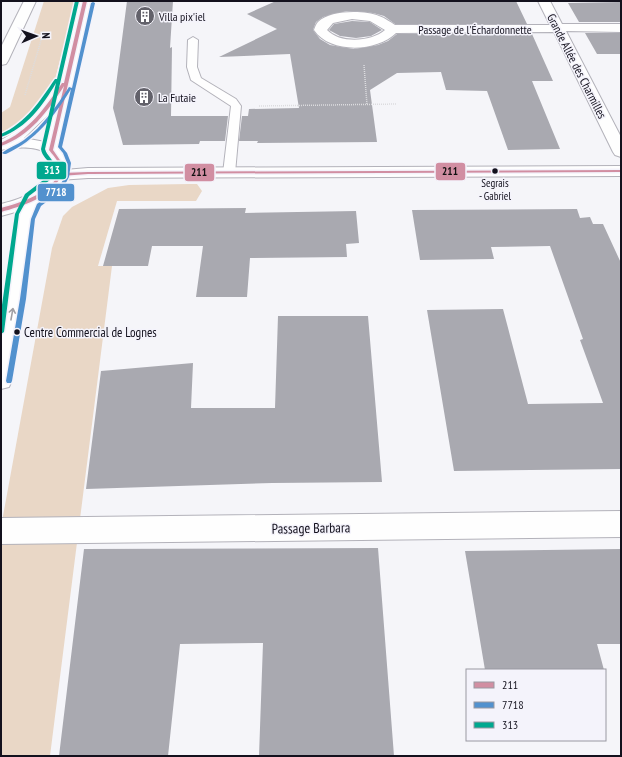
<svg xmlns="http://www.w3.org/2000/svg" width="622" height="757" font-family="'PT Sans Narrow',sans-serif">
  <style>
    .green { fill: #e9d7c6 }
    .building { fill: #a9a9b0 }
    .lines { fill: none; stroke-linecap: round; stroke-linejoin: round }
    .lane-casing { stroke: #b3b2ba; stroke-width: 2 }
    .street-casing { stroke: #b3b2ba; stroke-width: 2 }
    .secondary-casing { stroke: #b3b2ba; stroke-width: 2 }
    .path { stroke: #dcdcdf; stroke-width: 1.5; stroke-dasharray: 1 1; stroke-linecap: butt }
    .lane { fill: #fefefe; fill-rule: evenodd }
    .street { fill: #fefefe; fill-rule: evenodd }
    .secondary { fill: #fefefe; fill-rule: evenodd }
    .bus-1-casing { stroke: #f4f3fb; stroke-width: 3 }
    .bus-2-casing { stroke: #f4f3fb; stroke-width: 3 }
    .bus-3-casing { stroke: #f4f3fb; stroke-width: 3 }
    .bus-1 { fill: #d18ea2; fill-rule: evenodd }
    .bus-2 { fill: #5291ce; fill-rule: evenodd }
    .bus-3 { fill: #00a88f; fill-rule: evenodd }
    .oneway { stroke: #a09fa4 }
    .bus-dot { fill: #13111d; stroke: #f4f3fb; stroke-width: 1.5 }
    .labels { text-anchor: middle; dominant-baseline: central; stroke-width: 3; stroke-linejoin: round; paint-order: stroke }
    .far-bus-label { font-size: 11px; fill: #13111d; stroke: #f4f3fb }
    .far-poi-label { font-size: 12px; fill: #13111d; stroke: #f4f3fb; text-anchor: start }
    .far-street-label { font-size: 12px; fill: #13111d; stroke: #f4f3fb }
    .bus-label { font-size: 13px; fill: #13111d; stroke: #f4f3fb; text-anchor: start }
    .street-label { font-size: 14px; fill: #13111d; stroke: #f4f3fb }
    .line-badge { stroke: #f4f3fb; stroke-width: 1.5 }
    .badge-label { font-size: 11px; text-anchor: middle; font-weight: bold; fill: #fff }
    .pale-badge-label { font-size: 11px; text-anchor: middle; font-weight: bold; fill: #111 }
  </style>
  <rect width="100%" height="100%" fill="#f5f5f9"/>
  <path class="green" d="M 44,1 L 76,1 L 51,94 L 22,127 L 1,138 L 1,113 L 10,107 Z
    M 189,184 L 197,184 L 202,191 L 196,201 L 117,201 L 98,266 L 112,266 L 50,756 L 1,756 L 1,527 L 52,248 L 63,216 L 72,207 L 108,188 L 129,185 Z"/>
  <path class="building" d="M 127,1 L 173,1 L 170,48 L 172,47 L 171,116 L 228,116 L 225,141 L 200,141 L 199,144 L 123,145 L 113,108 Z
    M 276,1 L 516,1 L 527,24 L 395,24 L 384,16 L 373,13 L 347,11 L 323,17 L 316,22 L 313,30 L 320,39 L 330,45 L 354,49 L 378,45 L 388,41 L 397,34 L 532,34 L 553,81 L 532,81 L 560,149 L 508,150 L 487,91 L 446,90 L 441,72 L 397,73 L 370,90 L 377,142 L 257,143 L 258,141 L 239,141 L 242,116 L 248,116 L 249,109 L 299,108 L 290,54 L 219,57 L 277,29 L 247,14 Z
    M 621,2 L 621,22 L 579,22 L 568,3 Z
    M 352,21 L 370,22 L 382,30 L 371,36 L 356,38 L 340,36 L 329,30 L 334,24 Z
    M 585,33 L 621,33 L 621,54 L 597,54 Z
    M 246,208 L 245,213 L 356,211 L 359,243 L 346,244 L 347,257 L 250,258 L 247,297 L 196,297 L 203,246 L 152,246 L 148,266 L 103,266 L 119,209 Z
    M 577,209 L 580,218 L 590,217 L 593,224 L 603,224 L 621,263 L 621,469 L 454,471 L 427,310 L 503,309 L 528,404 L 603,403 L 580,340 L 583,339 L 550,246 L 491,247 L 494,259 L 420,260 L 412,210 Z
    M 278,316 L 368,316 L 382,482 L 272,483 L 86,489 L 101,371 L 193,363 L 191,408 L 275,408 Z
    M 378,548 L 394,756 L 259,756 L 263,643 L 180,644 L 168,756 L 59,756 L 84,549 Z
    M 621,549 L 621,644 L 597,644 L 604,670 L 485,670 L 465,551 Z"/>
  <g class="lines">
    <defs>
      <path id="lane" d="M 193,37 L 198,40 L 197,67 L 201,78 L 236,99 L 241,106 L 235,173 L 233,176 L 225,176 L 223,173 L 231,106 L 191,80 L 187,67 L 188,40 Z"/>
      <path id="street" d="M 24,1 L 36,1 L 8,61 L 6,64 L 1,65 L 1,47 Z
        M 538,1 L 550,1 L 562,24 L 621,24 L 621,32 L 566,31 L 621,137 L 621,157 L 615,155 L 613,152 L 554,32 L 396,33 C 377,52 330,54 314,30 C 315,27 316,24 318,22 C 330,10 364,10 379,16 C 385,18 390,22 395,25 L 550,25 ZM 352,19 L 370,21 L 385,30 C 371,42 340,44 327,30 L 333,23 Z
        M 621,166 L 621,176 L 88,178 L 59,180 L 53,179 L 51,175 L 53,171 L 88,168 Z
        M 621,511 L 621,537 L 1,544 L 1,518 Z"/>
      <path id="secondary" d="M 79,1 L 91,1 L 59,148 L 67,158 L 69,166 L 68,175 L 61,187 L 54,194 L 40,203 L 34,217 L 25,298 L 12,380 L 9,387 L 1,389 L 1,320 L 16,217 L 19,211 L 1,216 L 1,204 C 17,200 39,193 49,179 C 52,175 53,169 52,164 C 49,143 16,147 1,150 L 1,140 C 24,129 42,105 56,84 L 59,83 ZM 53,110 L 45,142 L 24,138 Z"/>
    </defs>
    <use href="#lane" class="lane-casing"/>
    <use href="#street" class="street-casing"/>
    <use href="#secondary" class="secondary-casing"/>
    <path class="path" d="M 364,65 L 367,105
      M 25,95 L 44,30
      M 259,106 L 397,104"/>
    <use href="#lane" class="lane"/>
    <use href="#street" class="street"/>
    <use href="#secondary" class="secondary"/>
    <defs>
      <path id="bus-1" d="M 83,1 L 87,1 L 53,150 L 62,163 L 62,173 L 88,172 L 621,170 L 621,172 L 88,174 L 61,176 C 51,198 22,206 1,212 L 1,208 C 19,203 65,190 58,163 C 57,159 52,154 49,150 L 64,86 C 48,111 30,136 1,146 L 1,143 C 29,131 45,108 62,83 L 64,83 Z"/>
      <path id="bus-2" d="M 93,2 L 95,3 L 62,147 L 67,153 L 71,163 L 69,177 L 62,190 L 41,206 L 35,219 L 26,299 L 12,381 L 11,383 L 7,383 L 6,381 L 20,299 L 31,219 L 37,204 L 58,188 L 65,177 L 67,163 L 63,153 L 58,147 L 71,89 C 54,117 36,140 6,154 L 4,154 L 2,153 C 8,148 17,145 24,140 C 43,126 56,107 69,87 L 72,88 L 91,3 Z"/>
      <path id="bus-3" d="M 75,1 L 79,1 L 45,149 C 47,156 53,159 55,166 L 50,180 L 29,196 L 19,214 L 4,332 L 1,334 L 1,312 L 15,214 L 25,194 L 46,178 L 51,166 C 48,159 42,157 41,149 L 56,83 C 43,105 27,128 1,137 L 1,134 C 26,123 40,101 55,79 L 57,79 Z"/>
    </defs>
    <use href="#bus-1" class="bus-1-casing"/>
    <use href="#bus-2" class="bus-2-casing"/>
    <use href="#bus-3" class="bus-3-casing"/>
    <use href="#bus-1" class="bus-1"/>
    <use href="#bus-2" class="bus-2"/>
    <use href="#bus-3" class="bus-3"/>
  </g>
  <defs><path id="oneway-shaft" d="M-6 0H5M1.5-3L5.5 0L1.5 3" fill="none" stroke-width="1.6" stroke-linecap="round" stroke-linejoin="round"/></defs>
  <use class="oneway" href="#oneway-shaft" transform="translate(12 314) rotate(-80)"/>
  <defs>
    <symbol id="building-disc" viewBox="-11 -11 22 22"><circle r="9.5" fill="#62616a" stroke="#f4f3fb"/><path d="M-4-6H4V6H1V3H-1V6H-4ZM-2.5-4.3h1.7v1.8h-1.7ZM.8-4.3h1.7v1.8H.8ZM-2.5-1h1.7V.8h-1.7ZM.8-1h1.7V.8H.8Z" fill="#fff"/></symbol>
  </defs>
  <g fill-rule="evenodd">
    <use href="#building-disc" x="134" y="5" width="22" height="22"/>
    <use href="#building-disc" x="133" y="86" width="22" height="22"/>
  </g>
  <g class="bus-dot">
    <circle cx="495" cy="171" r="3.5"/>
    <circle cx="17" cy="332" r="3.5"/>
  </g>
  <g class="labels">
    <g class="far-bus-label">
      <text x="495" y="183">Segrais<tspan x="495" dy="13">- Gabriel</tspan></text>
    </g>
    <g class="far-poi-label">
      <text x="159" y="16">Villa pix'iel</text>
      <text x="158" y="97">La Futaie</text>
    </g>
    <g class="far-street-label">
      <text x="475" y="29">Passage de l'Échardonnette</text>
      <text transform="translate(577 66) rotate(63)">Grande Allée des Charmilles</text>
    </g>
    <g class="bus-label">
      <text x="24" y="332">Centre Commercial de Lognes</text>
    </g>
    <g class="street-label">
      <text transform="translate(311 528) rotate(-1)">Passage Barbara</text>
    </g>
  </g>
  <g class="line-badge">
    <rect x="36" y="161" width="31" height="19" rx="4" fill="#00a88f"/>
    <rect x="435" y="162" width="31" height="19" rx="4" fill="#d18ea2"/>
    <rect x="184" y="163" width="31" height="19" rx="4" fill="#d18ea2"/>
    <rect x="37" y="183" width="38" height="19" rx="4" fill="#5291ce"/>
  </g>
  <g class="badge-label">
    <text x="52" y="174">313</text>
    <text x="56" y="196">7718</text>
  </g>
  <g class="pale-badge-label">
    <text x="450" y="175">211</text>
    <text x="199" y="176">211</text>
  </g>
  <rect width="622" height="757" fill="none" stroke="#13111d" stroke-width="4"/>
  <rect x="466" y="669" width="140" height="72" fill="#f4f3fb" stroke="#9a99a2"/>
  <rect x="474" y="682" width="20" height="6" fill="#d18ea2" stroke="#9a99a2"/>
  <text x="502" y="689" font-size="12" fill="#13111d">211</text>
  <rect x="474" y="702" width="20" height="6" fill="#5291ce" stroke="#9a99a2"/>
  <text x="502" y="709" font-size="12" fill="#13111d">7718</text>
  <rect x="474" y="722" width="20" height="6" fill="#00a88f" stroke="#9a99a2"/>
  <text x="502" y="729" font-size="12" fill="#13111d">313</text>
  <g transform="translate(36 36) rotate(88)" stroke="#f4f3fb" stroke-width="3" paint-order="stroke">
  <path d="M0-3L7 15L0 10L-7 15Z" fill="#13111d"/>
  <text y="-6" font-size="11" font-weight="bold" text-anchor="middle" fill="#13111d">N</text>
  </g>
</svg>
